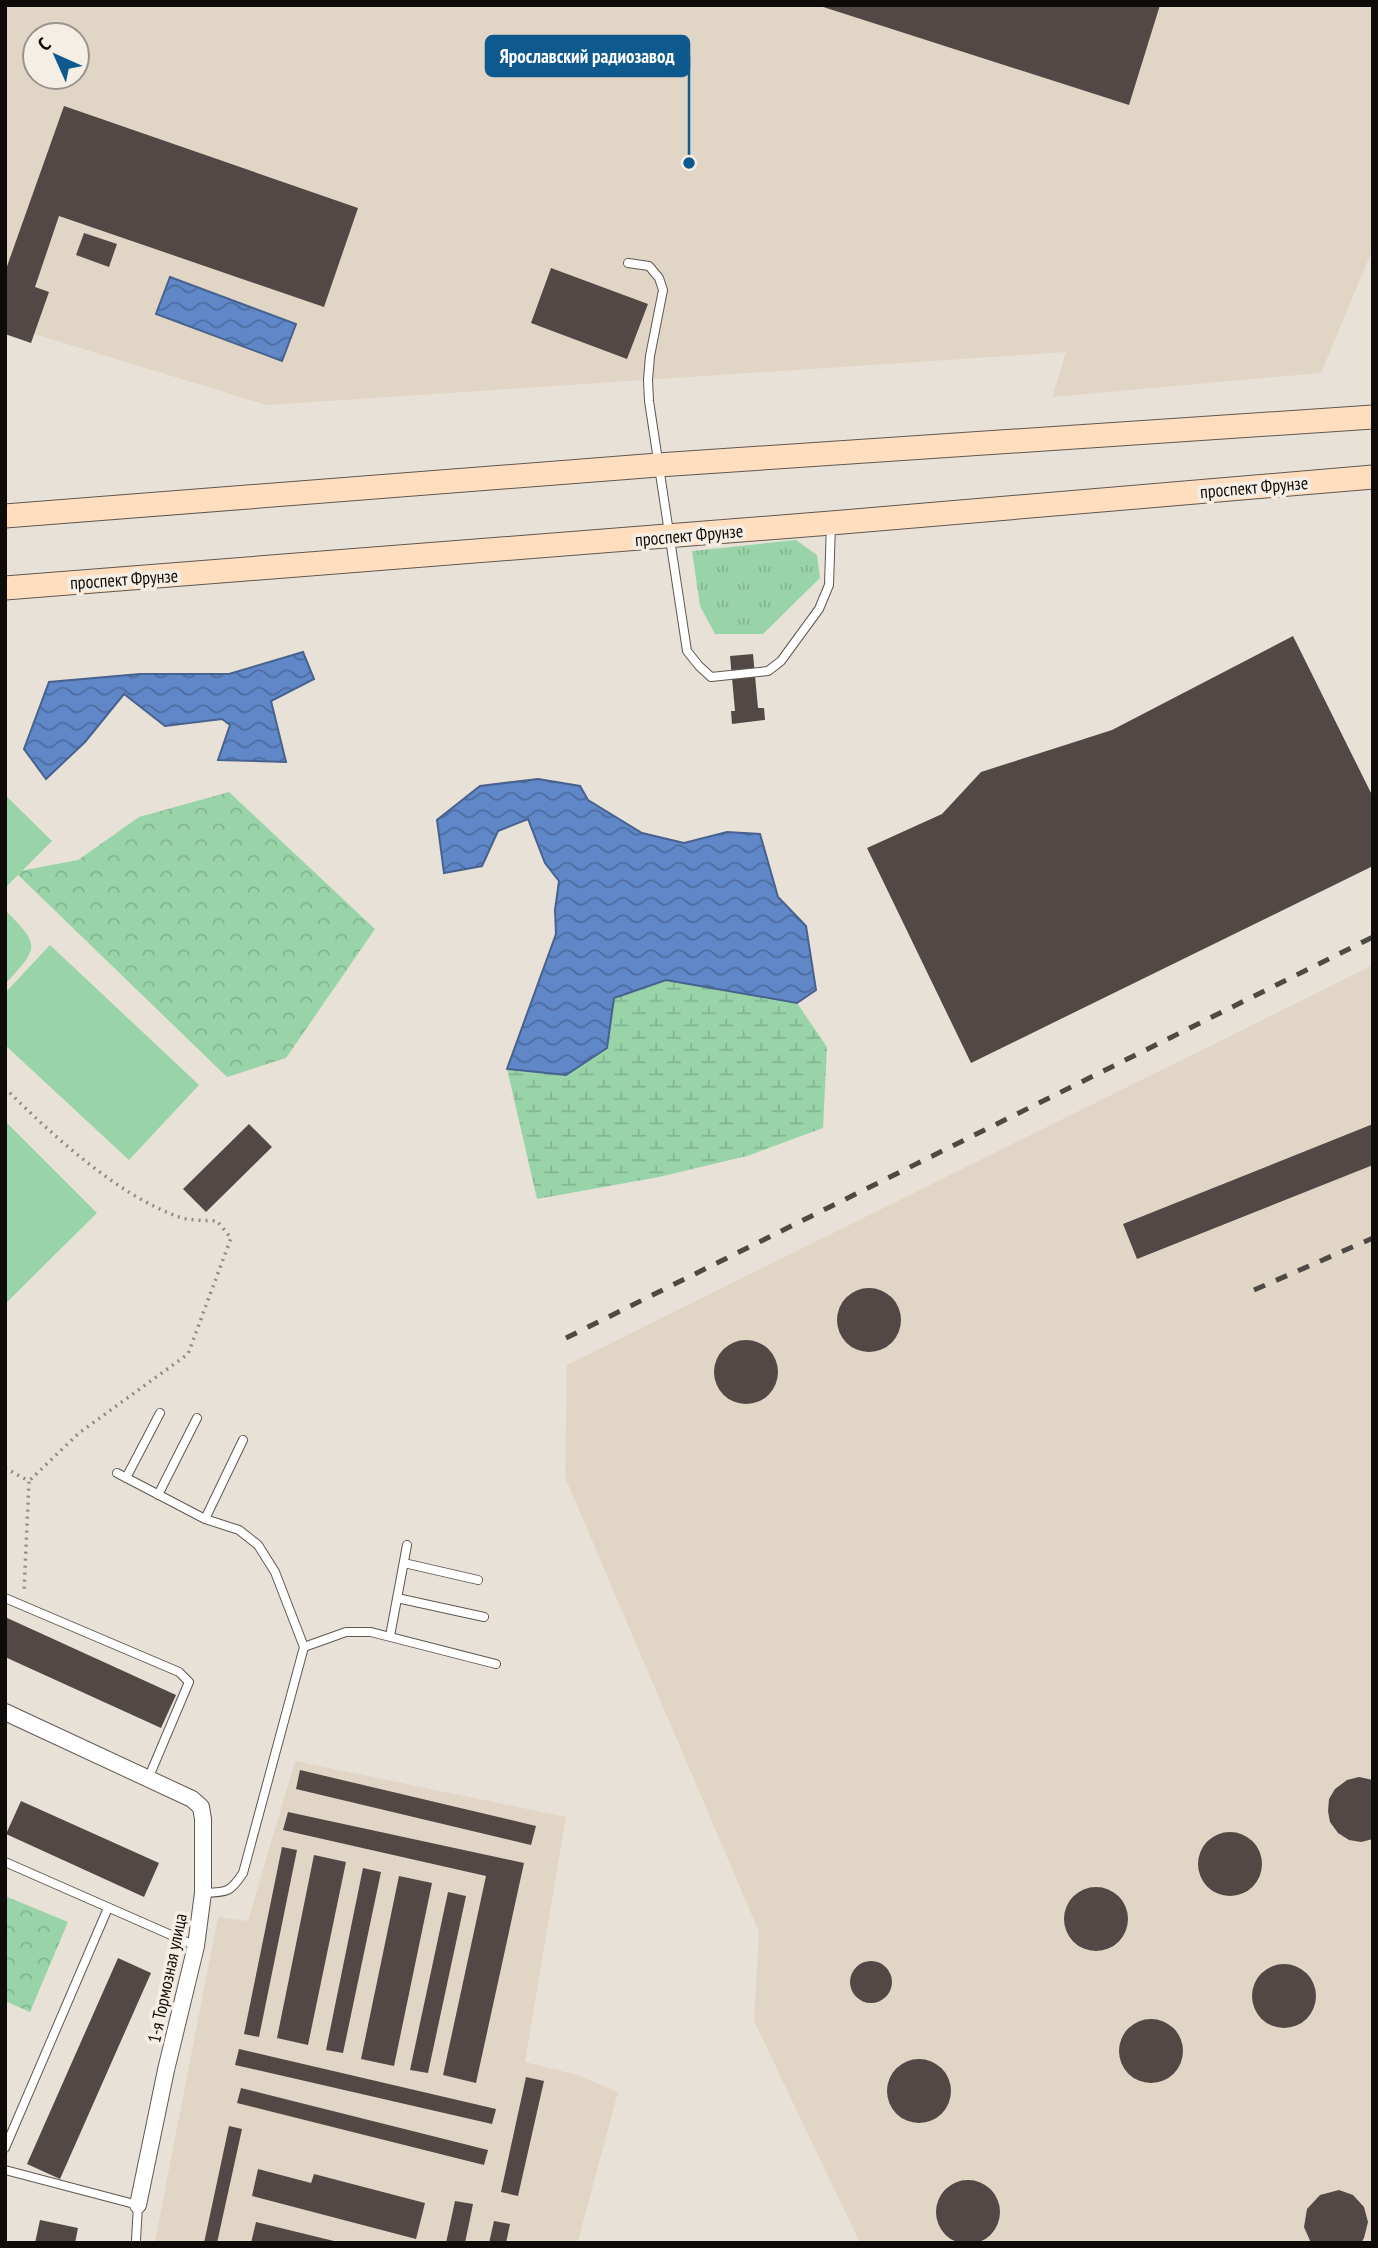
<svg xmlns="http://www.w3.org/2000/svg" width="1378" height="2248" font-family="'PT Sans Narrow',sans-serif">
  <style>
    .built { fill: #e1d5c5; fill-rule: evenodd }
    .grass { fill: url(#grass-tufts) }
    .forest { fill: url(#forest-crowns) }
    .wetland { fill: url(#wetland-marsh) }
    .pitch { fill: #99d4a9 }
    .water { fill: url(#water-waves); stroke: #47628e; stroke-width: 2 }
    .building { fill: #524845 }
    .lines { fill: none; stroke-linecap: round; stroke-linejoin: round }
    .service-casing { stroke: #5f5851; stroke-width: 10 }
    .minor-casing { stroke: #5f5851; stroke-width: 18 }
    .secondary-casing { stroke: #5f5851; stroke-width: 25 }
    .path { stroke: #908b84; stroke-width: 3.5; stroke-dasharray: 2 5; stroke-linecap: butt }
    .service { stroke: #fff; stroke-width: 8 }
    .minor { stroke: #fff; stroke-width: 16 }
    .secondary { stroke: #ffdec0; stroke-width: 23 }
    .rail { stroke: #4d4944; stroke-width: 5; stroke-dasharray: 12 12; stroke-linecap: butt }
    .labels { text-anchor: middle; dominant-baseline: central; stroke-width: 7; stroke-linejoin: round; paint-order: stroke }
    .street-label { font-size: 18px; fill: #0e0b08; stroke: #f5eee5 }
    .leader { fill: none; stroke: #0e5a8e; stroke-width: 2.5 }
    .callout-dot { fill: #0e5a8e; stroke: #f5eee5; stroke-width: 2.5 }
    .callout { fill: #0e5a8e; stroke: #0e5a8e; stroke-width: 2.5 }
    .callout-label { font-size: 19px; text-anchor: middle; font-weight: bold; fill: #fff }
  </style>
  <defs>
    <pattern id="grass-tufts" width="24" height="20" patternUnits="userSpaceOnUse" patternTransform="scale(1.75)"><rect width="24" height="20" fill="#99d4a9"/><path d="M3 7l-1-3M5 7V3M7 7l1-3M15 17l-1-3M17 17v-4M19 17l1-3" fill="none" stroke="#83b590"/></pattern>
    <pattern id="forest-crowns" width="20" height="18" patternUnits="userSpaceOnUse" patternTransform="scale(1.75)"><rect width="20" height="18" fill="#99d4a9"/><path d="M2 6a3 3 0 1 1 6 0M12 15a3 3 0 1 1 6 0" fill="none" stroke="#83b590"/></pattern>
    <pattern id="wetland-marsh" width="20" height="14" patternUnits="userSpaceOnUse" patternTransform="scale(1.75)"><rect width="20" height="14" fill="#99d4a9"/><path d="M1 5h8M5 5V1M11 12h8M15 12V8" fill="none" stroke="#83b590"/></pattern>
    <pattern id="water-waves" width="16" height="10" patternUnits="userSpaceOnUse" patternTransform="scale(1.75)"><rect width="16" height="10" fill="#6088c8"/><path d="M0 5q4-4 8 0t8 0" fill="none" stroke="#4e6da0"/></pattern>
  </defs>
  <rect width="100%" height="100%" fill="#e8e1d7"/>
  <path class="built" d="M 5,5 L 1373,5 L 1373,248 L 1321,373 L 1052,397 L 1066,352 L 267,405 L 5,325 ZM 35,35 L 77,35 L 77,77 L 35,77 Z
    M 1373,965 L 1373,2243 L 860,2243 L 754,2021 L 759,1932 L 565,1477 L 567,1365 Z
    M 295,1761 L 566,1817 L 525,2062 L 577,2075 L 618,2092 L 578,2241 L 161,2243 L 155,2241 L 218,1917 L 248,1921 Z"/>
  <path class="grass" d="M 796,540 L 817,555 L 820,578 L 763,634 L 715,634 L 700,606 L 692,551 Z"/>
  <path class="forest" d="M 229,792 L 375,929 L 286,1058 L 227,1077 L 15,872 L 78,860 L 139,817 Z
    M 5,1896 L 68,1922 L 30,2012 L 5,2001 Z"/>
  <path class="wetland" d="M 666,980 L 797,1003 L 827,1047 L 823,1128 L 747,1156 L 659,1177 L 537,1199 L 507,1069 L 566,1075 L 612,1020 L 613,998 Z"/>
  <path class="pitch" d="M 5,795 L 52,841 L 6,887 L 5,886 Z
    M 5,910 C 40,945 40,947 5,984 Z
    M 50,945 L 199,1085 L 129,1160 L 5,1045 L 5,993 Z
    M 5,1121 L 97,1213 L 5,1304 Z"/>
  <path class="water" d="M 170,277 L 296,324 L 282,361 L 156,314 Z
    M 303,652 L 314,679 L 271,701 L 286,762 L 218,760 L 230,725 L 222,719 L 165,726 L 124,694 L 85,742 L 46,779 L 24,749 L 49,682 L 140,674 L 229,674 Z
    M 538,779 L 580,786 L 588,800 L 642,833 L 684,843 L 727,832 L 760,834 L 778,897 L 806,926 L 816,990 L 797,1003 L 666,980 L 614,998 L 607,1048 L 566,1075 L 507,1069 L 556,934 L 555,910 L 559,881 L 545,863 L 528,819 L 498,831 L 482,866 L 444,873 L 437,820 L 480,786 Z"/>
  <path class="building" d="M 817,5 L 1160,5 L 1129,105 Z
    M 64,106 L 358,208 L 324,307 L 59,216 L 35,287 L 49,292 L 31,343 L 5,334 L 5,272 Z
    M 84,233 L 117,244 L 109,267 L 76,255 Z
    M 551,268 L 648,304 L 627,359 L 531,323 Z
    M 1293,636 L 1373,797 L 1373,866 L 971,1063 L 867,848 L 942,814 L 981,772 L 1112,730 Z
    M 753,654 L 758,708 L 764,708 L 765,720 L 732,724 L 731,711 L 735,711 L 730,656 Z
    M 249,1124 L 272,1147 L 206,1212 L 183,1189 Z
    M 1373,1124 L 1373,1165 L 1137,1259 L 1123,1224 Z
    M837 1320a32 32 0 1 1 64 0a32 32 0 1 1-64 0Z
    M714 1372a32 32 0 1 1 64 0a32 32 0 1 1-64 0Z
    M 5,1617 L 176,1695 L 161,1728 L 5,1657 Z
    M 300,1770 L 536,1826 L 531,1845 L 296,1789 Z
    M 1359,1777 L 1373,1780 L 1373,1839 L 1361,1842 L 1349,1840 L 1338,1833 L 1330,1822 L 1328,1811 L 1329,1799 L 1335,1789 L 1347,1780 Z
    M 21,1801 L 159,1863 L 144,1897 L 6,1834 Z
    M 288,1812 L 524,1863 L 476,2083 L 443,2075 L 486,1876 L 283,1830 Z
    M1198 1864a32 32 0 1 1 64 0a32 32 0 1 1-64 0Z
    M 282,1847 L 297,1850 L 259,2037 L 244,2034 Z
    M 314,1855 L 346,1862 L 308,2045 L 277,2038 Z
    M 363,1868 L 381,1872 L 343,2053 L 326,2050 Z
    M 399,1876 L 432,1883 L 394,2066 L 361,2059 Z
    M1064 1919a32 32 0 1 1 64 0a32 32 0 1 1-64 0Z
    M 448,1892 L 466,1896 L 428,2073 L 410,2070 Z
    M 118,1958 L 151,1973 L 60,2179 L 27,2164 Z
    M850 1982a21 21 0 1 1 42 0a21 21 0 1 1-42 0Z
    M1252 1996a32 32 0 1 1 64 0a32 32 0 1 1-64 0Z
    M1119 2051a32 32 0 1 1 64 0a32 32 0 1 1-64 0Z
    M 239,2049 L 496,2109 L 492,2124 L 235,2065 Z
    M887 2091a32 32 0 1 1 64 0a32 32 0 1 1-64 0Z
    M 526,2077 L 544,2081 L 518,2196 L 501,2192 Z
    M 241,2088 L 488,2150 L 484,2165 L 237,2103 Z
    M 229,2126 L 242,2129 L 217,2243 L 204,2243 Z
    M 258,2169 L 311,2183 L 314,2174 L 425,2203 L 416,2239 L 252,2196 Z
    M936 2212a32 32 0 1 1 64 0a32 32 0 1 1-64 0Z
    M 1339,2190 L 1353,2195 L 1364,2207 L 1368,2222 L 1364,2238 L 1361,2243 L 1311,2243 L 1304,2227 L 1307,2209 L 1320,2195 Z
    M 455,2201 L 473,2204 L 465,2243 L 446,2243 Z
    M 40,2220 L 78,2228 L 75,2243 L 35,2243 Z
    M 494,2221 L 510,2224 L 506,2243 L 489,2243 Z
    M 256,2222 L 338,2242 L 338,2243 L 251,2243 Z"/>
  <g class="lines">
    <defs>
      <path id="service" d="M 628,263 L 649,266 L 659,278 L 663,290 L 650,356 L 648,380 L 649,401 L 687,651 L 699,666 L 711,677 L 768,671 L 781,661 L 819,609 L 829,585 L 831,524
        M 117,1473 L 205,1519 L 239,1530 L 258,1545 L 275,1572 L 304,1647
        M 126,1478 L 160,1413
        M 158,1495 L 197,1418
        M 205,1519 L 243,1440
        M 404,1563 L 478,1580
        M 5,1598 L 179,1672 L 189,1682 L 148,1779
        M 397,1598 L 484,1617
        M 390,1636 L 407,1545
        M 5,1862 L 196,1946
        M 203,1893 C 227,1892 230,1893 243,1873 L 304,1647 L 346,1632 L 371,1632 L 496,1664
        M 5,2148 L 108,1908
        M 5,2170 L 138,2205 L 136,2240"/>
      <path id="minor" d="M 5,1712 L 192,1799 L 201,1807 L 203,1819 L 203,1893 L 196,1946 L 166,2070 L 138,2205"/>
      <path id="secondary" d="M 5,516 L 658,465 L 1373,417
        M 5,588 L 831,523 L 1373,477"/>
    </defs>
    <use href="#service" class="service-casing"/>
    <use href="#minor" class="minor-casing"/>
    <use href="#secondary" class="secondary-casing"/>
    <path class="path" d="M 5,1088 C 51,1134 117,1195 179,1217 C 191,1221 206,1220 217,1221 L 231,1238 L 188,1354 L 79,1433 L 29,1481
      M 5,1468 L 29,1481 L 24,1592"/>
    <use href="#service" class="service"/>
    <use href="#minor" class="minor"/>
    <use href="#secondary" class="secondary"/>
    <path class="rail" d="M 1254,1290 L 1373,1238
      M 566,1338 L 1373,937"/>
  </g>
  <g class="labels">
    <g class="street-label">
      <text transform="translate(1254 487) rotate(-5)">проспект Фрунзе</text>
      <text transform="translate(689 535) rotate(-5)">проспект Фрунзе</text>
      <text transform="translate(124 579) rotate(-4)">проспект Фрунзе</text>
      <text transform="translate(167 1978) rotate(-78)">1-я Тормозная улица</text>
    </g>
  </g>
  <path class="leader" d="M689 163L689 56"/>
  <circle class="callout-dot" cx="689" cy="163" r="7"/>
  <rect class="callout" x="486" y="36" width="203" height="40" rx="7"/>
  <g class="callout-label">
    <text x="587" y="63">Ярославский радиозавод</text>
  </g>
  <rect width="1378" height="2248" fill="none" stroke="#0e0b08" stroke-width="14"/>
  <g transform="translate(56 56) rotate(315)"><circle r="33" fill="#f5eee5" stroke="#99938d" stroke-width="2"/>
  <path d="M0-5L12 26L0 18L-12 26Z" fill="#0e5a8e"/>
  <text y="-10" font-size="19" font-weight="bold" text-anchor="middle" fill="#0e0b08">С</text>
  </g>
</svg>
